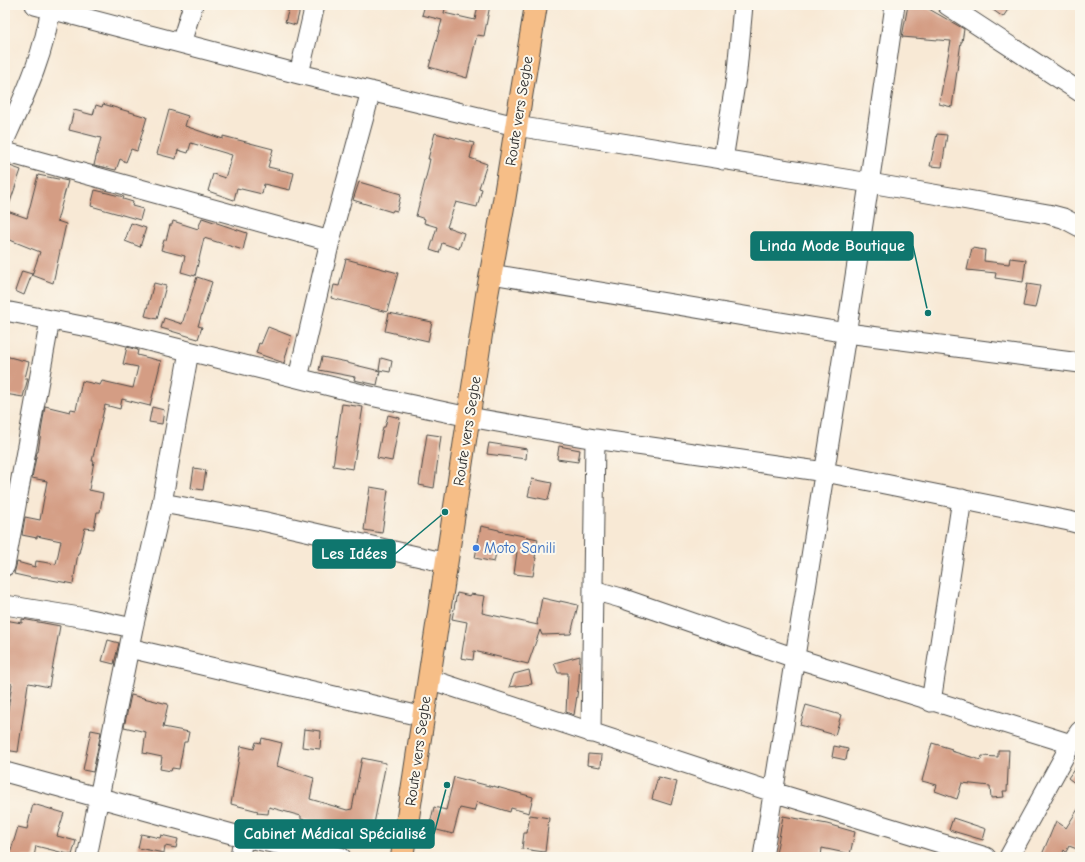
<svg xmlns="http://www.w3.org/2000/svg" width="1085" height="862" font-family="'Comic Neue',sans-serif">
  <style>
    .building { fill: #d49d84 }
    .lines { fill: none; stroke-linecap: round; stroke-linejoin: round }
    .minor-casing { stroke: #4a4844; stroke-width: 21 }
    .major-casing { stroke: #4a4844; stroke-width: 24 }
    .minor { stroke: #fff; stroke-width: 19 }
    .major { stroke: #f6be87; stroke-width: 22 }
    .shop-dot { fill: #3f7fe0; stroke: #fbf7ec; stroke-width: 1.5 }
    .labels { text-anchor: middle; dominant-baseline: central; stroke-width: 4; stroke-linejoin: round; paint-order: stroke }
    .street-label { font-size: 15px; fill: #2b2b2b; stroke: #fbf7ec }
    .shop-label { font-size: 15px; fill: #366cbe; stroke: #fbf7ec; text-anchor: start }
    .leader { fill: none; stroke: #0f766e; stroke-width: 1.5 }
    .callout-dot { fill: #0f766e; stroke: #fbf7ec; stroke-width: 1.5 }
    .callout { fill: #0f766e; stroke: #0f766e; stroke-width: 1.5 }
    .callout-label { font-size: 16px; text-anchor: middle; font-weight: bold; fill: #fff }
  </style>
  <rect width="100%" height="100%" fill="#fbf7ec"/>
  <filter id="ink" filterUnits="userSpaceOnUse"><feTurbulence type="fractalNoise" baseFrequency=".025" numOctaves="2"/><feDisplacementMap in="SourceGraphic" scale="8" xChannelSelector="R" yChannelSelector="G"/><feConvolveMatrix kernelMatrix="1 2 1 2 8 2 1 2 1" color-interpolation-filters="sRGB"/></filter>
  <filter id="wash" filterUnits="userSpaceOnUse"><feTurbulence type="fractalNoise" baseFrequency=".012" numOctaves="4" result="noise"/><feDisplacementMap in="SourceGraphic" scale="16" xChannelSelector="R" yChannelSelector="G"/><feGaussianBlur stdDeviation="0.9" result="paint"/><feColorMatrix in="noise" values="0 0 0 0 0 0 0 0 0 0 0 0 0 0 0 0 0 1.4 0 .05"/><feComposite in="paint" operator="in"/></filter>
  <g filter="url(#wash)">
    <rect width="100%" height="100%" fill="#f8e9d5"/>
    <g id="blocks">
      <path class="building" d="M 290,5 L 301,5 L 296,25 L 285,22 Z
        M 425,5 L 446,5 L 444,13 L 475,20 L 478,5 L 490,5 L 484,36 L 477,35 L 467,78 L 429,67 L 442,20 L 422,15 Z
        M 908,5 L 922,5 L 964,29 L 962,42 L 961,42 L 952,107 L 939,104 L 951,41 L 902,37 Z
        M 986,5 L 1011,5 L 1003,17 Z
        M 103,104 L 147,117 L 137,151 L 131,149 L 126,162 L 120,159 L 116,170 L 94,165 L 101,138 L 69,130 L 74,110 L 93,115 L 96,105 L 102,107 Z
        M 169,110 L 188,116 L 185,126 L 223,139 L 223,136 L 273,149 L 268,167 L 294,173 L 290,190 L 264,184 L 262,194 L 237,188 L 234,200 L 208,191 L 213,174 L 225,178 L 232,155 L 191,143 L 188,153 L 178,150 L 176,159 L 157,154 Z
        M 435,133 L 474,143 L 470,158 L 487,164 L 479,188 L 482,189 L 477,207 L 456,202 L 447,227 L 464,233 L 459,249 L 442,243 L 439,253 L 430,250 L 437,227 L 424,223 L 425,219 L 416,216 L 427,173 L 430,159 L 428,159 Z
        M 937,134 L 947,135 L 942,167 L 930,166 Z
        M 10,166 L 21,170 L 7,211 L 27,218 L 38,175 L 68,181 L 57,221 L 66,224 L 53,283 L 32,275 L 40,252 L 5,238 L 5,182 Z
        M 359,182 L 401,194 L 397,211 L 393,210 L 392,212 L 353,200 Z
        M 95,190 L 124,197 L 123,199 L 133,202 L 132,206 L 143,209 L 140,220 L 91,206 Z
        M 202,218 L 247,233 L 243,250 L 204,238 L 195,276 L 181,272 L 185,256 L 161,250 L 164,240 L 166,240 L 170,225 L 172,225 L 173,221 L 198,229 Z
        M 131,223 L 146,228 L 140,247 L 125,241 Z
        M 972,248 L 985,250 L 984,261 L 1009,264 L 1010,258 L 1026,260 L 1023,282 L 995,278 L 996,273 L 967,270 Z
        M 346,259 L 398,273 L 387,312 L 331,298 L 334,285 L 339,286 Z
        M 22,271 L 32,274 L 24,295 L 15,291 Z
        M 197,277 L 212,282 L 198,326 L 202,327 L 198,339 L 161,328 L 164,318 L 182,324 Z
        M 154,283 L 166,286 L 157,319 L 145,316 Z
        M 1027,284 L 1040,286 L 1035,308 L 1023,306 Z
        M 389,313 L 432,322 L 428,341 L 385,331 Z
        M 268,327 L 291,336 L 284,363 L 256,353 L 259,343 L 261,344 Z
        M 127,347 L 138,350 L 137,355 L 161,361 L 150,406 L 122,399 L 120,409 L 105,405 L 92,461 L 94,461 L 89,490 L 103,493 L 100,512 L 97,512 L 94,529 L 85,528 L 79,553 L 78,553 L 73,584 L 41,578 L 32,578 L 14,574 L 17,562 L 35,567 L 36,561 L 56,564 L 61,541 L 37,536 L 37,538 L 22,535 L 25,517 L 40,520 L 47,481 L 32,478 L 37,452 L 38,452 L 45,406 L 70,412 L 71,409 L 76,410 L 82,381 L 100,385 L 102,381 L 133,388 L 138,367 L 123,364 Z
        M 5,356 L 29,362 L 25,378 L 28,378 L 23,397 L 5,394 Z
        M 322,357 L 347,362 L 347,363 L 380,371 L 377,385 L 354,380 L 355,377 L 319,370 Z
        M 381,358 L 392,361 L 390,372 L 379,370 Z
        M 342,404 L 363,407 L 353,469 L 333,466 Z
        M 152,407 L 164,410 L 162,424 L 149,422 Z
        M 388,415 L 400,418 L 392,461 L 377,458 L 383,427 L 385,427 Z
        M 427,434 L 441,436 L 434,488 L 419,485 Z
        M 489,443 L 527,449 L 526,459 L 487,454 Z
        M 559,446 L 580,450 L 578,462 L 557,459 Z
        M 194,468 L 206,470 L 203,490 L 191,488 Z
        M 532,479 L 552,483 L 548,500 L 528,496 Z
        M 370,487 L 388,490 L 382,533 L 364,530 Z
        M 481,526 L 499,530 L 499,531 L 538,539 L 535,558 L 536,558 L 533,576 L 514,574 L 517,552 L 497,548 L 494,562 L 475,558 Z
        M 457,593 L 470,596 L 470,594 L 485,596 L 482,613 L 538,625 L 537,623 L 542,598 L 560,602 L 560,601 L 578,605 L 571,634 L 542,635 L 540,630 L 528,664 L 474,651 L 473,660 L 461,658 L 467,622 L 452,619 Z
        M 22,619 L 60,626 L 49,687 L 29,683 L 28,684 L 18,752 L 5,750 L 8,728 L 5,727 L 12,684 L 5,682 L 5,620 L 22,623 Z
        M 108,640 L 119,643 L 114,664 L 102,661 Z
        M 580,656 L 579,683 L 574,715 L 566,712 L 568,673 L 558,673 L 554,663 Z
        M 529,670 L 532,684 L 509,687 L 514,674 Z
        M 131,695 L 168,704 L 163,727 L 189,732 L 187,742 L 184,742 L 179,769 L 172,768 L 171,771 L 160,769 L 162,757 L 143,753 L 146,732 L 124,727 Z
        M 806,705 L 841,715 L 835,735 L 800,725 Z
        M 304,729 L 321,731 L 320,749 L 302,747 Z
        M 91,730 L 101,732 L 93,772 L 83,770 Z
        M 262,738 L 282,743 L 277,766 L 314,778 L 310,799 L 347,810 L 352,809 L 362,758 L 386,763 L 371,839 L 342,833 L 343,830 L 301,819 L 301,816 L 269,807 L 268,814 L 257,813 L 258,811 L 231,804 L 241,746 L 254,749 L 256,742 L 261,743 Z
        M 932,743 L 952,749 L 951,751 L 981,760 L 982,756 L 998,757 L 998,750 L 1009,750 L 1007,791 L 1003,791 L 1004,797 L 991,798 L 990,786 L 962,783 L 957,799 L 935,791 L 937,785 L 922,781 Z
        M 834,746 L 848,749 L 846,760 L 832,757 Z
        M 588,754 L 602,755 L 601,767 L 587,765 Z
        M 1080,761 L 1080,787 L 1068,778 Z
        M 454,777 L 493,787 L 493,786 L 533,797 L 529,813 L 511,808 L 510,812 L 477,802 L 474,811 L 460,808 L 453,834 L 429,828 L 434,807 L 446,810 Z
        M 658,777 L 677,782 L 671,805 L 652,799 Z
        M 33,804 L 64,813 L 57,836 L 76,841 L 72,855 L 36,846 L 34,857 L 9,857 L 18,827 L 27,829 Z
        M 1080,806 L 1080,843 L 1077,849 L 1069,846 L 1066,852 L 1064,850 L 1061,857 L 1041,857 L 1056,821 L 1066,828 Z
        M 530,815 L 549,818 L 545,852 L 522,849 L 524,833 L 527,833 Z
        M 783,816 L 827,824 L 855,832 L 850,854 L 822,848 L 821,857 L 792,857 L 776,854 Z
        M 953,818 L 986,829 L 983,840 L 949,830 Z
        M 141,834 L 160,838 L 161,835 L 178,839 L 176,848 L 165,846 L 164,853 L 138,848 Z"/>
    </g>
  </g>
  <g filter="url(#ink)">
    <use href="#blocks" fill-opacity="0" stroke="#4a4844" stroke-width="1"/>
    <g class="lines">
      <defs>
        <path id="minor" d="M 35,5 L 299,74 L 516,126 L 870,183 L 1048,214 L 1063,218 L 1080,227
          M 947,5 L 1080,92
          M 181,43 L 193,5
          M 299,74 L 315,5
          M 5,139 C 25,95 45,53 51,5
          M 5,152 L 330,241
          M 723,160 L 737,71 L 743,5
          M 491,274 L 847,333 L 1080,363
          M 5,311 L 108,331 L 366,395 L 469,417 L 595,439 L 825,472 L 1069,521 L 1080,524
          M 298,378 L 330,241 L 371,91
          M 162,503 L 262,521 L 447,563
          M 5,566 L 50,320
          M 593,590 L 621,598 L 795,658 L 1071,744
          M 5,605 L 86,618 L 133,628
          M 129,648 L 424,717
          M 429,679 L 773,792 L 986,857
          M 931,702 L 962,499
          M 591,733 L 595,439
          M 5,772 L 243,837 L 341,857
          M 87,857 L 133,628 L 162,503 L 189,351
          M 240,857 L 243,837
          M 763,857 C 808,573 855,290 895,5
          M 1009,857 L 1071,744 L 1080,731"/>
        <path id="major" d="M 402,857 L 487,295 L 503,207 L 536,5"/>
      </defs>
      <use href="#minor" class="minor-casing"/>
      <use href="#major" class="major-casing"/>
      <use href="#minor" class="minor"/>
      <use href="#major" class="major"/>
    </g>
  </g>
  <circle class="shop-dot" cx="476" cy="548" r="4"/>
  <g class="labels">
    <g class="street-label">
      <text transform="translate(519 111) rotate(-81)">Route vers Segbe</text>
      <text transform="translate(467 431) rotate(-81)">Route vers Segbe</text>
      <text transform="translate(418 751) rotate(-82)">Route vers Segbe</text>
    </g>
    <g class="shop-label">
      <text x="484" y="548">Moto Sanili</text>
    </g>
  </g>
  <path class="leader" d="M928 313L913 246M445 512L395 554M447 785L434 834"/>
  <g class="callout-dot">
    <circle cx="928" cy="313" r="4"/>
    <circle cx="445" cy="512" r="4"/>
    <circle cx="447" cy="785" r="4"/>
  </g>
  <g class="callout">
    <rect x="751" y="232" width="162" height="28" rx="4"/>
    <rect x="313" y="540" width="82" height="28" rx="4"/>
    <rect x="235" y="820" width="199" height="28" rx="4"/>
  </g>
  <g class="callout-label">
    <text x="832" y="251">Linda Mode Boutique</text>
    <text x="354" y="559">Les Idées</text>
    <text x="335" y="839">Cabinet Médical Spécialisé</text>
  </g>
  <rect width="1085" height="862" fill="none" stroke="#fbf7ec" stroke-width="20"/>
</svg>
